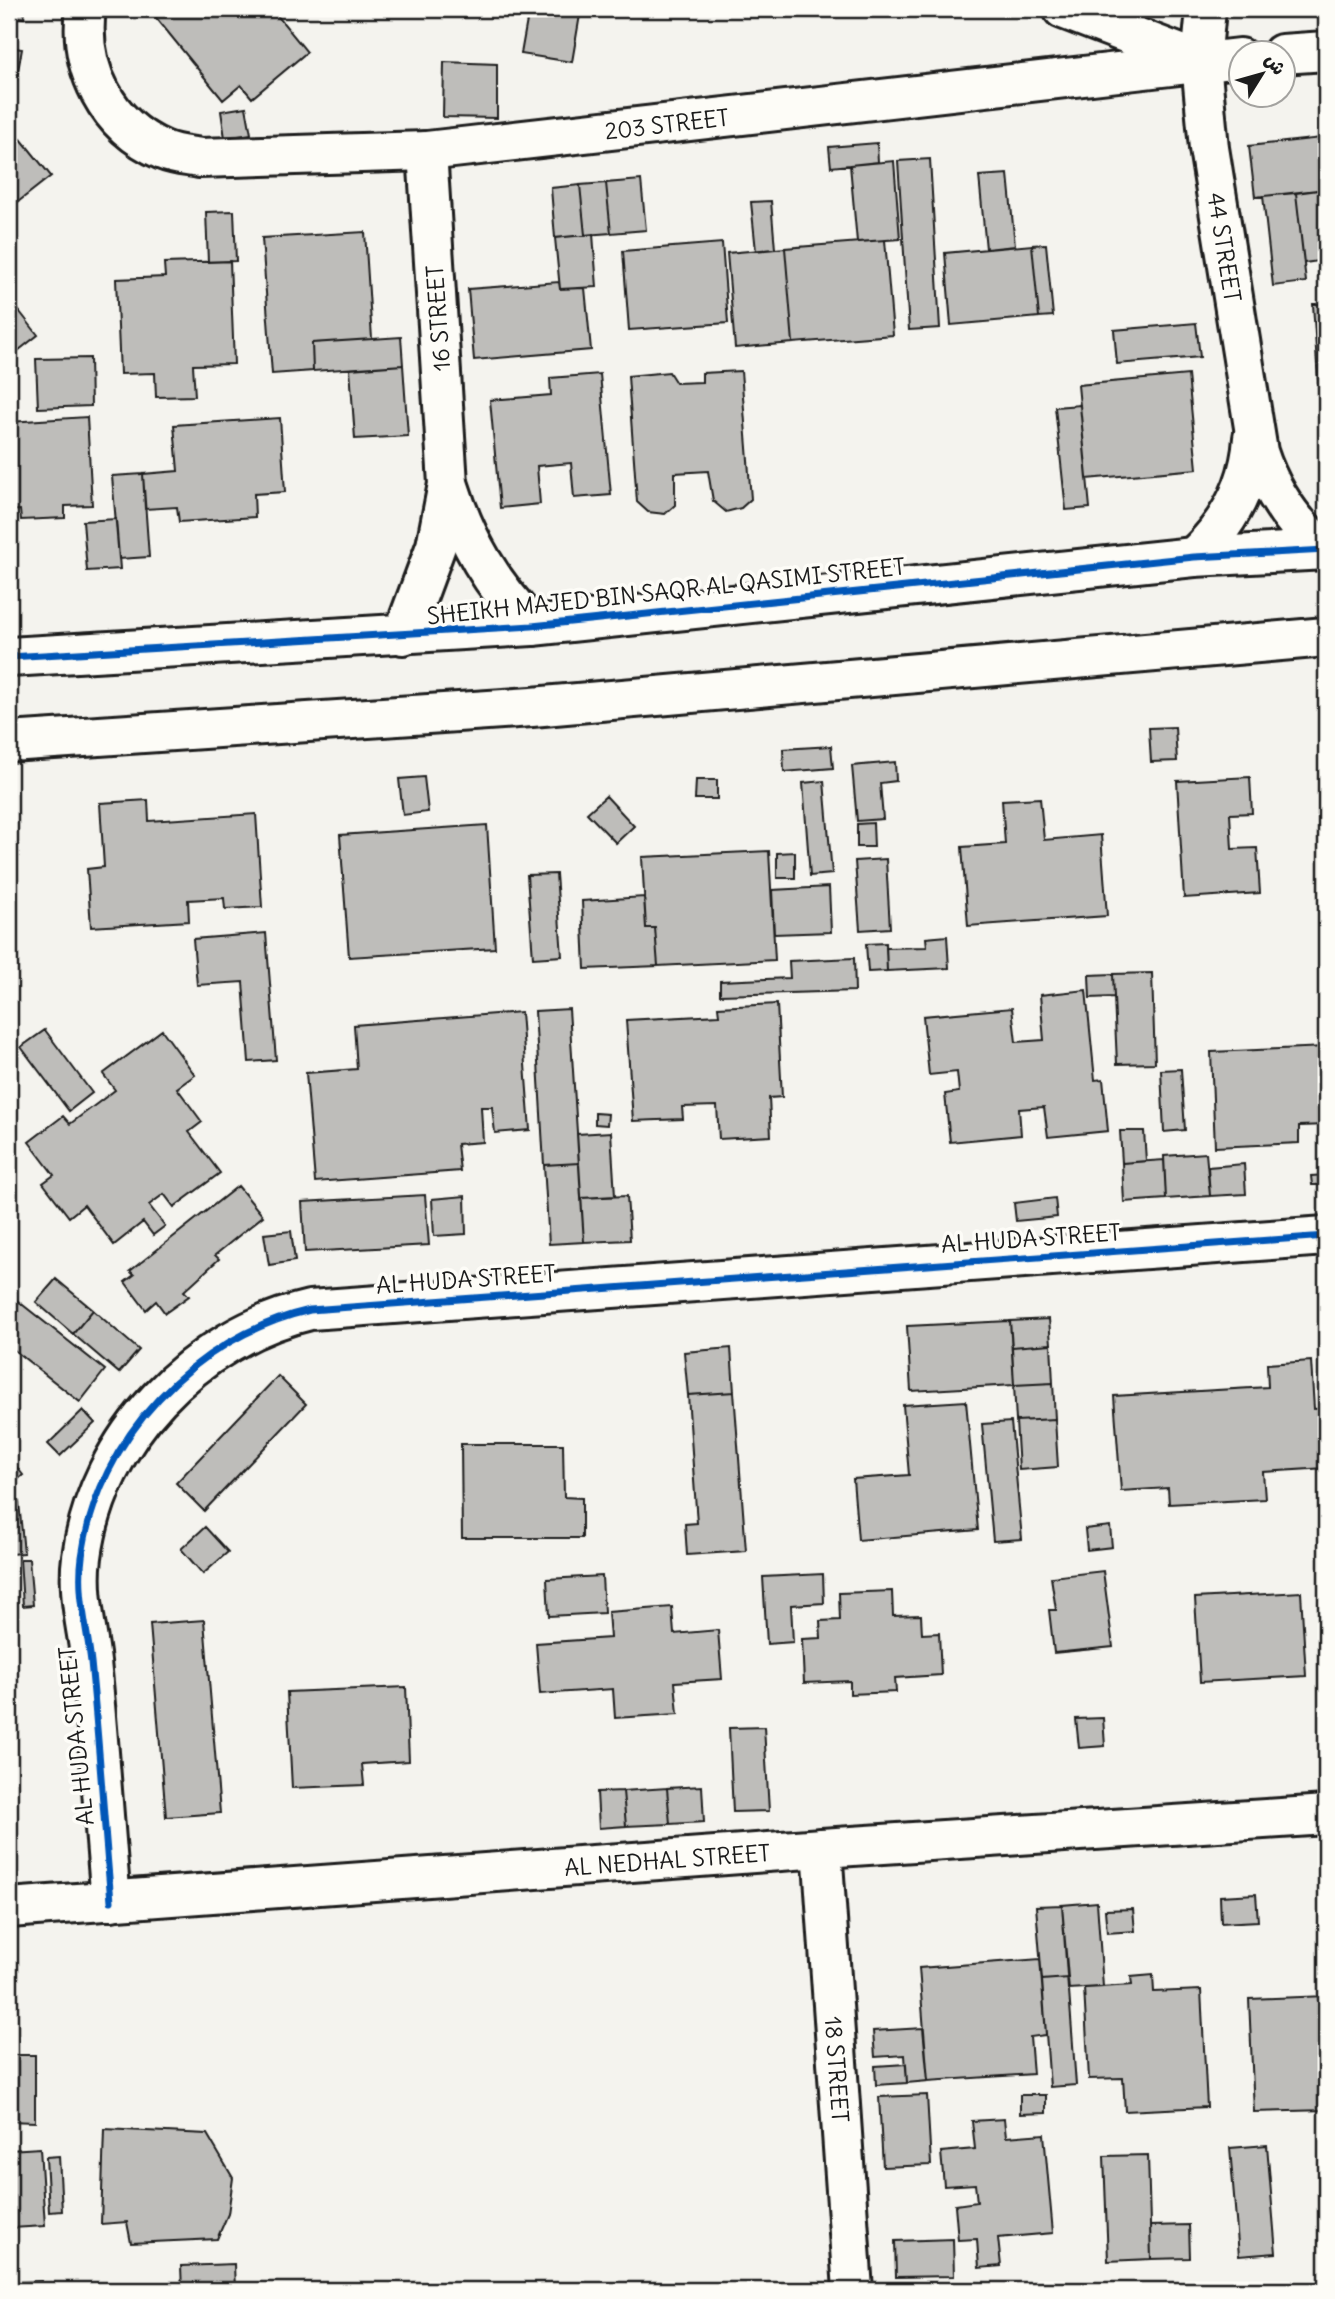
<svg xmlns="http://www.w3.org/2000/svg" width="1335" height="2299" font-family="Delius,'Playpen Sans Arabic',sans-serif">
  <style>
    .building { fill: #bebdba; stroke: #1c1c1c; stroke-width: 2 }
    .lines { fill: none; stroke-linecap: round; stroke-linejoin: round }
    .minor-casing { stroke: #1c1c1c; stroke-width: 44 }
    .minor { stroke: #fdfcf7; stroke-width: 38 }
    .cycleway-casing { stroke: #fdfcf7; stroke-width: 11 }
    .cycleway { stroke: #0057b8; stroke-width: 7 }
    .labels { text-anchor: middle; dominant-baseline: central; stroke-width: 7; stroke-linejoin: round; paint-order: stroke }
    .street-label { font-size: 23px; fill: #1c1c1c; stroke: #fdfcf7 }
  </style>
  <rect width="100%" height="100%" fill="#f4f3ee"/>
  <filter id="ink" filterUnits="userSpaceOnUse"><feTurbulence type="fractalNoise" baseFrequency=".0143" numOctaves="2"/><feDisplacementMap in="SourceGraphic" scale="14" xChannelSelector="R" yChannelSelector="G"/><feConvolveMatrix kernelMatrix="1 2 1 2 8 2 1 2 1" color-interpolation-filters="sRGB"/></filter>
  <g filter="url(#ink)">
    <path class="building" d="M 9,9 L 25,9 L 24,18 L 13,16 L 10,31 Z
      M 149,9 L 272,9 L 307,52 L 252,98 L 241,85 L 223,100 Z
      M 529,9 L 581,9 L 572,62 L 521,54 Z
      M 9,47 L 22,49 L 12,103 L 9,102 Z
      M 444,62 L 497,64 L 497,118 L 443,117 Z
      M 246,107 L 251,134 L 225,138 L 221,111 Z
      M 1321,138 L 1326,189 L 1255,197 L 1249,146 Z
      M 21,139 L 51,176 L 9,209 L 9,148 Z
      M 877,143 L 878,162 L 831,167 L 829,147 Z
      M 930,159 L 940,328 L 909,330 L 898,161 Z
      M 894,161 L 900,239 L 857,242 L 850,165 Z
      M 1008,174 L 1015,246 L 986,249 L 979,176 Z
      M 641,180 L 646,230 L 611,233 L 606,183 Z
      M 606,183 L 611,233 L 585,235 L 580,185 Z
      M 580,185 L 585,235 L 555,238 L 551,188 Z
      M 1326,189 L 1326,260 L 1304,263 L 1296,193 Z
      M 1296,193 L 1306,282 L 1273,286 L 1263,196 Z
      M 771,201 L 775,249 L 756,251 L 751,202 Z
      M 234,211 L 236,261 L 208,262 L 206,212 Z
      M 365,232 L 372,339 L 312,343 L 313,371 L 272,374 L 262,238 Z
      M 593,234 L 597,287 L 560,289 L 555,238 Z
      M 885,240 L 893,335 L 793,343 L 785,248 Z
      M 722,243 L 728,323 L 629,330 L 623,251 Z
      M 1046,244 L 1053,316 L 1039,317 L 1032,245 Z
      M 1032,245 L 1039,317 L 951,325 L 945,253 Z
      M 785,248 L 793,343 L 735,348 L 727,253 Z
      M 230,261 L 234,364 L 193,365 L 195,396 L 156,397 L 155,373 L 120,374 L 116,279 L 165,277 L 164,263 Z
      M 559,282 L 560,289 L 585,288 L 591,350 L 474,360 L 468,289 Z
      M 9,298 L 38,335 L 9,358 Z
      M 1313,304 L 1326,304 L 1326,442 L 1322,442 Z
      M 1196,323 L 1200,357 L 1117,364 L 1114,330 Z
      M 401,337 L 403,365 L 313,371 L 312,343 Z
      M 90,358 L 91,406 L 38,408 L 36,359 Z
      M 403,365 L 408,436 L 355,439 L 350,369 Z
      M 741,371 L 751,499 L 741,508 L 726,512 L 713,501 L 708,471 L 675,473 L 675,505 L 665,514 L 648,512 L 637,502 L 628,376 L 669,372 L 676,383 L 702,382 L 702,373 Z
      M 600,374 L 611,495 L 574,498 L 571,463 L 537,466 L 540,504 L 500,508 L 490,400 L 551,395 L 550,378 Z
      M 1188,375 L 1197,469 L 1087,479 L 1078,385 Z
      M 1080,405 L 1090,508 L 1066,510 L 1055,407 Z
      M 87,417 L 92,505 L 65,506 L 65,518 L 21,520 L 20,510 L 9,511 L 9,422 Z
      M 280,418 L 285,492 L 254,494 L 255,517 L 179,522 L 177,507 L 145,509 L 143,474 L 178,471 L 174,425 Z
      M 143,474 L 149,557 L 119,559 L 112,476 Z
      M 116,519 L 120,569 L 87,571 L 83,521 Z
      M 1175,727 L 1177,761 L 1151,762 L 1149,728 Z
      M 831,746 L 833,768 L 784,772 L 783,749 Z
      M 895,762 L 896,781 L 880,783 L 883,819 L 857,821 L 852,766 Z
      M 424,777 L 428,812 L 403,815 L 399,779 Z
      M 1250,777 L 1252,813 L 1230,814 L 1232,849 L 1257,848 L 1260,893 L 1184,898 L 1177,781 Z
      M 696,780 L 717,780 L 717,799 L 695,799 Z
      M 824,781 L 832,874 L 810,876 L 803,783 Z
      M 606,796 L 634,826 L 616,843 L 587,813 Z
      M 1040,798 L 1044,840 L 1101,835 L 1107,916 L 968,926 L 962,847 L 1005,844 L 1002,800 Z
      M 148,800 L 149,821 L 256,814 L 262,907 L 225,909 L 224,898 L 188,900 L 189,921 L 91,927 L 87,869 L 104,867 L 100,803 Z
      M 873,823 L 874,847 L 857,847 L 857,824 Z
      M 487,825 L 495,948 L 349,957 L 340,835 Z
      M 769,851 L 775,960 L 658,966 L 655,928 L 646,928 L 642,857 Z
      M 795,852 L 795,878 L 777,878 L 777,853 Z
      M 886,859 L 890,928 L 860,930 L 855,861 Z
      M 556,874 L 562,956 L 533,958 L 527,875 Z
      M 829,887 L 831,932 L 774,934 L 772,890 Z
      M 644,897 L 646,928 L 655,928 L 658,966 L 585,969 L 582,901 Z
      M 266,933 L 276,1060 L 249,1062 L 243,982 L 197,985 L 193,939 Z
      M 947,936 L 949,968 L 887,971 L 886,948 L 927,947 L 926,938 Z
      M 886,943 L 887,971 L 868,972 L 866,944 Z
      M 854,958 L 855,991 L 720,995 L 720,981 L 790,978 L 789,961 Z
      M 1152,973 L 1155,1063 L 1117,1064 L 1113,974 Z
      M 1113,974 L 1114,997 L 1090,998 L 1089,975 Z
      M 1086,990 L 1095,1080 L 1103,1079 L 1108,1131 L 1048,1137 L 1044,1107 L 1019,1109 L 1021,1135 L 950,1142 L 945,1094 L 959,1092 L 957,1072 L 929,1075 L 923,1016 L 1012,1008 L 1016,1042 L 1044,1040 L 1040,995 Z
      M 777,1004 L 782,1097 L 769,1098 L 771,1136 L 719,1139 L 717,1106 L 682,1107 L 683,1119 L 633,1121 L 626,1020 L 719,1015 L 718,1007 Z
      M 569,1009 L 579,1163 L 544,1165 L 535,1011 Z
      M 521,1012 L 530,1130 L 495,1133 L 492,1107 L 481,1107 L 483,1142 L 457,1144 L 460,1171 L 315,1182 L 306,1073 L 357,1069 L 354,1025 Z
      M 45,1030 L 92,1093 L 69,1111 L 21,1047 Z
      M 162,1030 L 195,1075 L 177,1088 L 202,1122 L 189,1132 L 220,1173 L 174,1207 L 164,1194 L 149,1205 L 165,1226 L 153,1235 L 143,1222 L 114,1245 L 84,1205 L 69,1217 L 43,1183 L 54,1175 L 29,1142 L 63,1116 L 70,1124 L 115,1090 L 103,1074 Z
      M 1326,1047 L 1326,1125 L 1299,1126 L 1299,1143 L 1215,1147 L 1211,1052 Z
      M 1181,1069 L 1185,1130 L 1164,1132 L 1161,1070 Z
      M 595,1113 L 608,1114 L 607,1125 L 595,1124 Z
      M 1120,1131 L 1144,1131 L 1146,1161 L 1122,1163 Z
      M 611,1132 L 615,1196 L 581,1198 L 577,1134 Z
      M 1206,1153 L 1210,1196 L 1166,1199 L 1164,1156 Z
      M 1164,1160 L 1166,1199 L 1124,1202 L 1122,1163 Z
      M 579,1163 L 584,1242 L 549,1244 L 544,1165 Z
      M 1244,1164 L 1246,1194 L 1210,1196 L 1208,1167 Z
      M 1326,1175 L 1326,1185 L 1312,1185 L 1311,1176 Z
      M 238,1186 L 263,1216 L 215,1255 L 219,1259 L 184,1291 L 189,1296 L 165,1313 L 156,1301 L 146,1310 L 125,1282 L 134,1275 L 130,1271 Z
      M 425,1195 L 429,1245 L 305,1252 L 302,1202 Z
      M 465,1196 L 466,1234 L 434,1236 L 432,1199 Z
      M 627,1196 L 630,1240 L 584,1242 L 581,1198 Z
      M 1055,1198 L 1057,1217 L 1016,1221 L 1014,1203 Z
      M 291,1231 L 295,1261 L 269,1265 L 264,1234 Z
      M 56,1279 L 93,1310 L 73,1334 L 36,1302 Z
      M 9,1294 L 105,1370 L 80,1402 L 9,1346 Z
      M 93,1310 L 139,1350 L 119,1373 L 73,1334 Z
      M 1049,1319 L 1051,1344 L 1012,1347 L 1010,1321 Z
      M 1010,1321 L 1014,1385 L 911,1391 L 907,1326 Z
      M 1051,1344 L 1053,1383 L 1014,1385 L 1012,1347 Z
      M 731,1348 L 734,1392 L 688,1395 L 684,1352 Z
      M 1311,1361 L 1314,1409 L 1326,1408 L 1326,1468 L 1263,1472 L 1265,1499 L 1169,1504 L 1168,1488 L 1121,1491 L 1114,1396 L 1268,1387 L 1267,1364 Z
      M 278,1376 L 306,1404 L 204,1511 L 176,1483 Z
      M 1053,1383 L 1055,1419 L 1016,1421 L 1014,1385 Z
      M 734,1392 L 746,1551 L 687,1555 L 685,1524 L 697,1523 L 688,1395 Z
      M 966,1401 L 978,1530 L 858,1540 L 853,1479 L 909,1475 L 903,1405 Z
      M 83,1410 L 95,1423 L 60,1456 L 48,1444 Z
      M 1055,1419 L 1058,1467 L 1019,1470 L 1016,1421 Z
      M 1011,1422 L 1022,1539 L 993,1541 L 982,1424 Z
      M 461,1444 L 563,1444 L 564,1497 L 582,1498 L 582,1538 L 462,1538 Z
      M 9,1457 L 23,1475 L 9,1487 Z
      M 19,1502 L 24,1553 L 9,1554 L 9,1503 Z
      M 1110,1526 L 1112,1547 L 1087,1550 L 1085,1529 Z
      M 205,1527 L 228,1552 L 203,1574 L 181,1549 Z
      M 20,1559 L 29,1559 L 33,1605 L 23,1606 Z
      M 1103,1571 L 1113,1647 L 1054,1653 L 1049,1610 L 1056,1610 L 1051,1577 Z
      M 823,1574 L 824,1603 L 791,1605 L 793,1642 L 767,1644 L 763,1577 Z
      M 602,1576 L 604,1613 L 549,1616 L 547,1579 Z
      M 892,1591 L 893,1616 L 921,1615 L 922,1634 L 939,1633 L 941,1675 L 895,1678 L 896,1692 L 850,1694 L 850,1681 L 804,1683 L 802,1639 L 821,1638 L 820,1621 L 840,1620 L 839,1593 Z
      M 1301,1592 L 1306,1676 L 1200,1682 L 1195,1598 Z
      M 672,1607 L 674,1634 L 718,1630 L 722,1679 L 675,1682 L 678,1714 L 615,1718 L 613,1689 L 540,1694 L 536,1643 L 610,1638 L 608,1612 Z
      M 204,1620 L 220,1813 L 166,1817 L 150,1624 Z
      M 406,1687 L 409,1761 L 362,1764 L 364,1785 L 292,1788 L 287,1692 Z
      M 1103,1718 L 1105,1746 L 1079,1748 L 1076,1719 Z
      M 764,1727 L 769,1811 L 733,1812 L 729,1728 Z
      M 702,1786 L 704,1822 L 670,1824 L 667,1788 Z
      M 667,1788 L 670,1824 L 626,1826 L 623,1791 Z
      M 623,1791 L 626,1826 L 599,1828 L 597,1792 Z
      M 1256,1894 L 1258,1921 L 1221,1923 L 1220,1896 Z
      M 1097,1902 L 1103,1987 L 1068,1989 L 1062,1905 Z
      M 1062,1905 L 1068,1978 L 1042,1980 L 1036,1906 Z
      M 1133,1909 L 1135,1931 L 1107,1933 L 1105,1910 Z
      M 1040,1959 L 1046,2035 L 1030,2037 L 1033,2074 L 928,2081 L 919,1968 Z
      M 1153,1975 L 1154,1992 L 1201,1990 L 1207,2107 L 1125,2111 L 1123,2078 L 1089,2079 L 1084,1988 L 1132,1985 L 1131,1977 Z
      M 1068,1978 L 1076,2085 L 1050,2087 L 1042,1980 Z
      M 1326,1996 L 1326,2110 L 1254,2112 L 1249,1999 Z
      M 923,2028 L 928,2081 L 907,2083 L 905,2055 L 875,2057 L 873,2031 Z
      M 9,2055 L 35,2055 L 35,2122 L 9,2121 Z
      M 906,2064 L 907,2083 L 876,2085 L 875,2066 Z
      M 927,2095 L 931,2165 L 883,2167 L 879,2097 Z
      M 1020,2095 L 1046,2095 L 1046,2113 L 1020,2114 Z
      M 1004,2119 L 1006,2137 L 1044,2134 L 1053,2233 L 998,2238 L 1001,2266 L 979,2268 L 977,2239 L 958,2240 L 955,2205 L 977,2202 L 975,2184 L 944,2186 L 941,2152 L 975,2149 L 972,2121 Z
      M 104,2129 L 207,2134 L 233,2178 L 228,2214 L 217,2239 L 131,2243 L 127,2222 L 101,2224 Z
      M 1267,2145 L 1276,2253 L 1239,2256 L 1230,2148 Z
      M 40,2148 L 45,2226 L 12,2228 L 9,2150 Z
      M 1148,2155 L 1151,2259 L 1108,2261 L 1104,2156 Z
      M 59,2156 L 62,2211 L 49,2212 L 46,2157 Z
      M 1189,2225 L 1190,2258 L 1151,2259 L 1150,2226 Z
      M 953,2239 L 954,2276 L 896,2277 L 895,2241 Z
      M 234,2264 L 235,2290 L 182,2290 L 181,2266 Z
      M 41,2281 L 41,2290 L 14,2290 L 14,2282 Z"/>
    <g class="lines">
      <defs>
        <g id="minor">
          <path id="s1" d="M 86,9 C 78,68 107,126 163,150 C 174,155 189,156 200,158 L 427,151 L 1240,58"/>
          <path d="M 1063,9 L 1196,60"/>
          <path id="s2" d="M 1206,9 L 1201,62 L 1209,148 L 1258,452 C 1271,492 1292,523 1324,550"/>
          <path d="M 1282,54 L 1326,51"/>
          <path d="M 449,486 C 466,541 492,585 532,626"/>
          <path d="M 1194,557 C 1229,524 1250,486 1253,438"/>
          <path d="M 403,635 L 436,546 L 448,484 L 427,151"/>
          <path d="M 9,657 L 532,626 L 1194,557 L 1326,550"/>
          <path d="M 9,742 L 532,707 L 1326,637"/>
          <path id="s3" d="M 822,1848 L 853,2290"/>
          <path d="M 111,1901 C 104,1822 99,1742 91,1662 C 87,1627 77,1594 82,1557 C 97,1438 196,1336 310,1310 L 1326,1236"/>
          <path id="s4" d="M 9,1908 L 822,1848 L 1326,1815"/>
        </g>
      </defs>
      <use href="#minor" class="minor-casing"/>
      <use href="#minor" class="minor"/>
      <defs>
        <path id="cycleway" d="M 9,657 L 532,626 L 1194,557 L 1326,550
          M 111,1901 C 104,1822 99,1742 91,1662 C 87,1627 77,1594 82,1557 C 97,1438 196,1336 310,1310 L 1326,1236"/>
      </defs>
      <use href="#cycleway" class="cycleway-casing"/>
      <use href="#cycleway" class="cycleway"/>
    </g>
  </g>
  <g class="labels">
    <g class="street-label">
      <text stroke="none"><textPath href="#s1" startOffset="679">203 STREET</textPath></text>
      <text stroke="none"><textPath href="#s2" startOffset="240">44 STREET</textPath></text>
      <text transform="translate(438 318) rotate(-94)">16 STREET</text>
      <text transform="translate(666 591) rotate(-6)">SHEIKH MAJED BIN SAQR AL QASIMI STREET</text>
      <text transform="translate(1031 1238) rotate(-4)">AL HUDA STREET</text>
      <text transform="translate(466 1279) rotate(-4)">AL HUDA STREET</text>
      <text transform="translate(76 1736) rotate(-96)">AL HUDA STREET</text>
      <text stroke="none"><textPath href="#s4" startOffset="660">AL NEDHAL STREET</textPath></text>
      <text stroke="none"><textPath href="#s3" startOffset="222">18 STREET</textPath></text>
    </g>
  </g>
  <rect width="1335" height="2299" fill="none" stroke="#fdfcf7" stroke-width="35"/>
  <rect x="18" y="18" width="1300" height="2264" fill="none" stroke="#1c1c1c" stroke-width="2.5" filter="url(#ink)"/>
  <g transform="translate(1262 74) rotate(53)"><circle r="33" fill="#fdfcf7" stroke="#a3a29f" stroke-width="2"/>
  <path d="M0-5L12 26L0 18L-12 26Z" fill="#1c1c1c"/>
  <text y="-10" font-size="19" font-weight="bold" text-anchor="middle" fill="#1c1c1c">ش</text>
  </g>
</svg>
